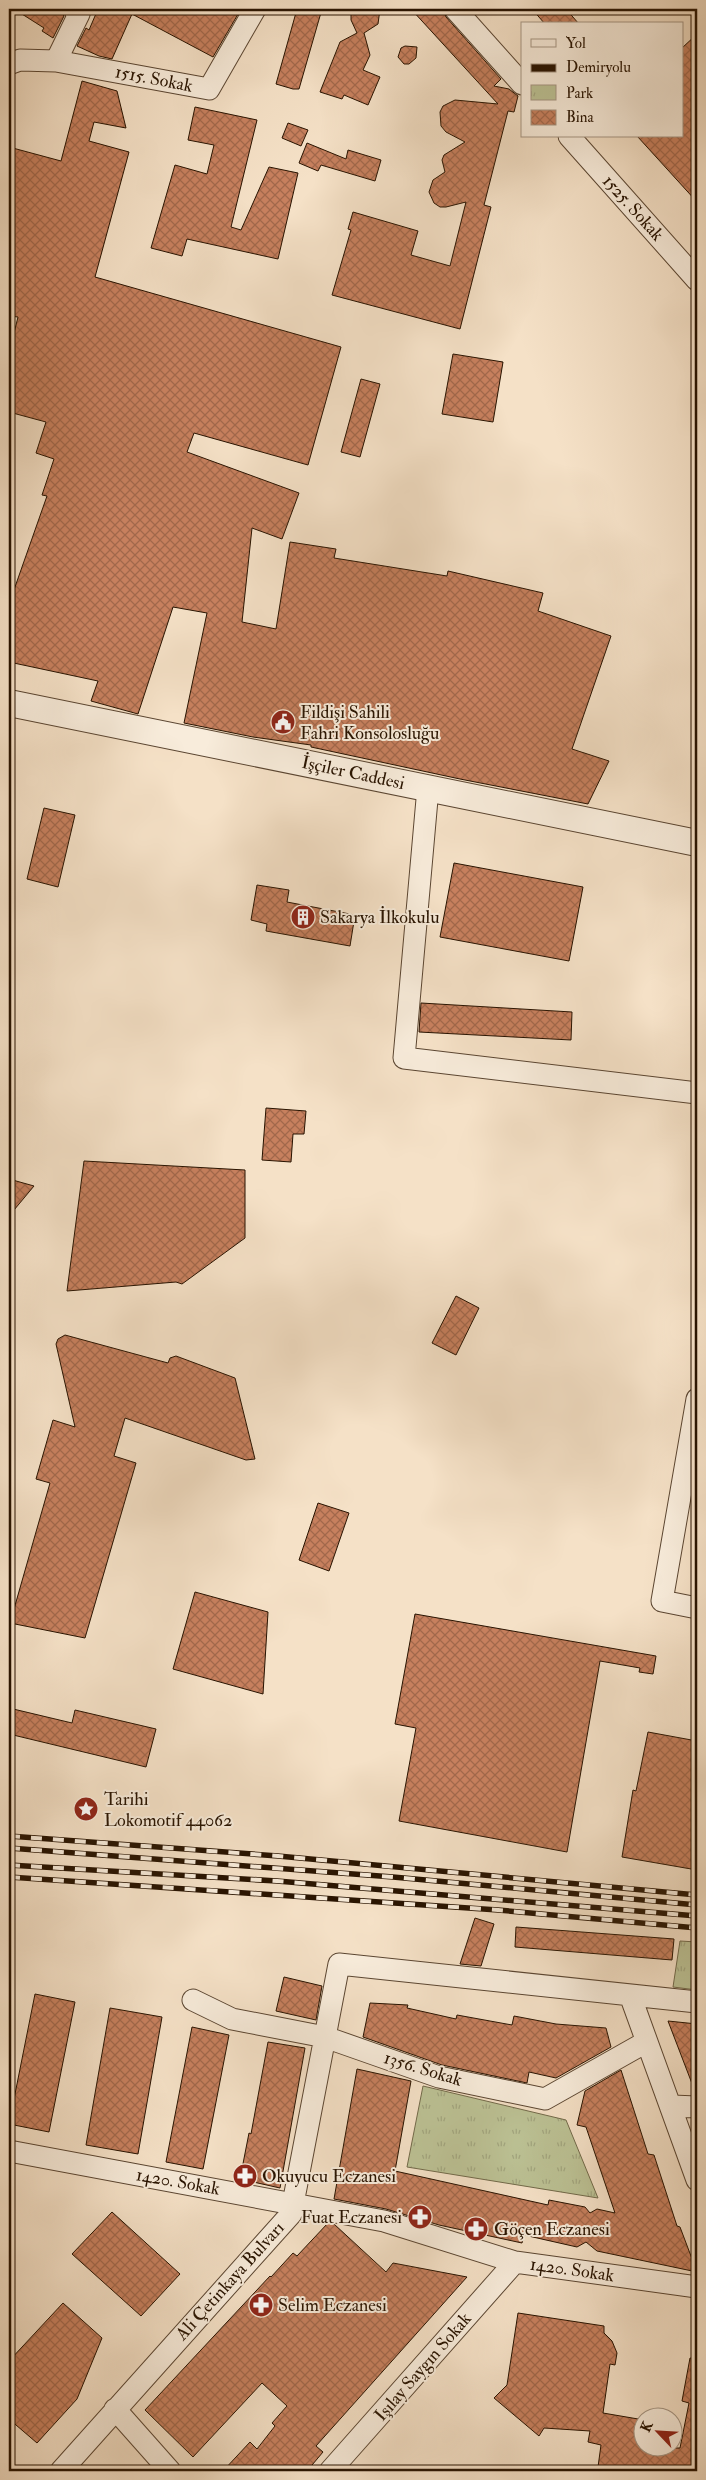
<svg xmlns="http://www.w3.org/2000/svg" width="706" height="2480" font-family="'IM FELL Double Pica',serif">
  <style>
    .park { fill: url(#park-tufts); stroke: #726a4a }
    .building { fill: url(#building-cross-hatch); stroke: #281300 }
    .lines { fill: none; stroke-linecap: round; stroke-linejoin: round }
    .minor-casing { stroke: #5b4632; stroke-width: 23 }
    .tertiary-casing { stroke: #5b4632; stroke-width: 28 }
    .minor { stroke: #f8ecdb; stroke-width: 21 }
    .tertiary { stroke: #f8ecdb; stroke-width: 26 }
    .rail-casing { stroke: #281300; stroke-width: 5.5 }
    .rail { stroke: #f8ecdb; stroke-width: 4; stroke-dasharray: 11; stroke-linecap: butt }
    .labels { text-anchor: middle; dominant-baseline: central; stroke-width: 4; stroke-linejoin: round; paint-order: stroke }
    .street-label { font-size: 18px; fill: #281300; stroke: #f8ecdb }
    .poi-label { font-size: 18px; fill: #281300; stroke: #f8ecdb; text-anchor: start }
  </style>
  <defs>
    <pattern id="park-tufts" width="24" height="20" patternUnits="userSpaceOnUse" patternTransform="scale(1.25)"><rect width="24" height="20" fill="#bcc295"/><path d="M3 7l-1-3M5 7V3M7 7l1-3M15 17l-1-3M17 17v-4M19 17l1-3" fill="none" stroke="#a2a67f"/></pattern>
    <pattern id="building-cross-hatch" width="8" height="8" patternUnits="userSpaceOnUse" patternTransform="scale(1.25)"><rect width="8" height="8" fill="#c7805e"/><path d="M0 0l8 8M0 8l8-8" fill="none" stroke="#a2684b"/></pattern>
  </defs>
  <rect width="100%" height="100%" fill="#f5e1c7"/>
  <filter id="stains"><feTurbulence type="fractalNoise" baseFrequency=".004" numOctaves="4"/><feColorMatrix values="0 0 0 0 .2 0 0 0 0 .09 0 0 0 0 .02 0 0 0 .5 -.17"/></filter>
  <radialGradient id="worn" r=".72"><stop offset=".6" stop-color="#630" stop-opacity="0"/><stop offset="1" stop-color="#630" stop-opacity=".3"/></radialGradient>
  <path class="park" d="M 680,1941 L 697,1942 L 697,1990 L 673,1987 Z
    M 423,2086 L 566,2120 L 598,2198 L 407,2167 Z"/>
  <path class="building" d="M 14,9 L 59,9 L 64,16 L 53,38 L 42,31 L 44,28 Z
    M 98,9 L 241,9 L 213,57 L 132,14 L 112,59 L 99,56 L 77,46 L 86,28 L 89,30 Z
    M 297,9 L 322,9 L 299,89 L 293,89 L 276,84 Z
    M 351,9 L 380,9 L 378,24 L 364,33 L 370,55 L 363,70 L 380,77 L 368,105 L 344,95 L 342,99 L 320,92 L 340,42 L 357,33 L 351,20 Z
    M 411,9 L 443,9 L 446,17 L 501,79 L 494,86 L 509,89 L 518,96 L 514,112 L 508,111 L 484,205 L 491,207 L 460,329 L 332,295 L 351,230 L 348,229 L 353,212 L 418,231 L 411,255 L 450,266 L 466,202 L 446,207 L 440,207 L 434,203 L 429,192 L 433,180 L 445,172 L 442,160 L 444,155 L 465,142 L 446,132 L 441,126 L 440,112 L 443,106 L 455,100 L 498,104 Z
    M 532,9 L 566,9 L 579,24 L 545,24 Z
    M 697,34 L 697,202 L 637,136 L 682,136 L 682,48 Z
    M 405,46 L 417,47 L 416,58 L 409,64 L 404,64 L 398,57 L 401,48 Z
    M 82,81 L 117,91 L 126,128 L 94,122 L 89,141 L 129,152 L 95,277 L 341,347 L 308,465 L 194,433 L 187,452 L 299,493 L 282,539 L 252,528 L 242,622 L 276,629 L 290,542 L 336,549 L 334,558 L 447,576 L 448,571 L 543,593 L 538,611 L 611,636 L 572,749 L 609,761 L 588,804 L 460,779 L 311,747 L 311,745 L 253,737 L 184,723 L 207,613 L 173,607 L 138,714 L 91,701 L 98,681 L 9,662 L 9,604 L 47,496 L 42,495 L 54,459 L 36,453 L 46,422 L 9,412 L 9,353 L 18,317 L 9,316 L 9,147 L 61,161 Z
    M 195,107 L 257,120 L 231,227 L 241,230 L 269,167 L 298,173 L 278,259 L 187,239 L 182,256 L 151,248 L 175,165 L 207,174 L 214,145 L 188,140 Z
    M 288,123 L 308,130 L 301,146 L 282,138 Z
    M 307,143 L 346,159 L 348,150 L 381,160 L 375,181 L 321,165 L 318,171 L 299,163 Z
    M 453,354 L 503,362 L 493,422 L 442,414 Z
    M 361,379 L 380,384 L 360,457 L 341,452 Z
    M 44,808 L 75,815 L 58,887 L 27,879 Z
    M 454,863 L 583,887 L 569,961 L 440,937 Z
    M 257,885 L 289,890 L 287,902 L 355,915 L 350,946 L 266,931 L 267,924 L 251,920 Z
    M 421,1003 L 572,1012 L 571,1040 L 419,1032 Z
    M 266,1108 L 306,1111 L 304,1134 L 293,1134 L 291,1162 L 262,1160 Z
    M 84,1161 L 245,1170 L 245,1238 L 182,1284 L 176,1282 L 67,1291 Z
    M 9,1179 L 34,1186 L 9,1216 Z
    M 456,1296 L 479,1308 L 456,1355 L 432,1343 Z
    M 65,1335 L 168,1363 L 170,1358 L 176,1356 L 235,1378 L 255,1459 L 246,1460 L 125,1418 L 114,1456 L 136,1463 L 85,1638 L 10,1623 L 50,1483 L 36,1479 L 53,1420 L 75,1427 L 56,1344 L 58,1339 Z
    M 318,1503 L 349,1513 L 329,1571 L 299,1560 Z
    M 195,1592 L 268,1612 L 263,1694 L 173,1669 Z
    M 415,1614 L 656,1656 L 653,1674 L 639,1672 L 640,1668 L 600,1661 L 567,1852 L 399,1821 L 416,1728 L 395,1724 Z
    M 9,1708 L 72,1723 L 75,1710 L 156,1729 L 146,1767 L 9,1734 Z
    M 648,1732 L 697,1741 L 697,1870 L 622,1857 L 633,1790 L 636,1791 Z
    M 475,1918 L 494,1924 L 481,1966 L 460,1964 Z
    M 516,1927 L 674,1939 L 672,1960 L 515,1947 Z
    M 284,1977 L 322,1986 L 316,2020 L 276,2011 Z
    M 35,1994 L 75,2002 L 49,2132 L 9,2124 Z
    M 370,2003 L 408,2005 L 407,2008 L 456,2019 L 457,2015 L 512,2025 L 514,2016 L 556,2024 L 606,2028 L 611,2047 L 556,2078 L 529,2072 L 527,2083 L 442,2065 L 363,2037 Z
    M 110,2008 L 162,2017 L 138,2154 L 86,2145 Z
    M 668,2021 L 697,2024 L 697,2094 L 696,2094 Z
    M 192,2027 L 229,2035 L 203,2169 L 166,2162 Z
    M 268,2042 L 305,2048 L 280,2188 L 240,2179 L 249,2133 L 251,2134 Z
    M 357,2069 L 411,2081 L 395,2171 L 548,2205 L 549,2200 L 585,2207 L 590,2213 L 597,2209 L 615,2213 L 586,2127 L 577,2125 L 585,2091 L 621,2070 L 648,2154 L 654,2155 L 677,2226 L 680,2227 L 697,2272 L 597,2251 L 586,2242 L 577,2247 L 524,2235 L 522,2243 L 439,2225 L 386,2209 L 334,2199 Z
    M 112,2212 L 180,2274 L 141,2316 L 72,2254 Z
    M 328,2223 L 334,2224 L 386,2272 L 393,2263 L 467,2277 L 316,2446 L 323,2452 L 307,2471 L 223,2471 L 250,2442 L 257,2449 L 275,2426 L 272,2423 L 287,2406 L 262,2383 L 193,2457 L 145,2410 L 270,2276 L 271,2277 L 293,2253 L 297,2256 Z
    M 63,2303 L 102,2338 L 77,2399 L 37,2443 L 9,2419 L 9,2361 Z
    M 518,2313 L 604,2326 L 604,2333 L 612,2341 L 617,2353 L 615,2365 L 610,2364 L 603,2413 L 644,2420 L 644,2448 L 680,2448 L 689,2403 L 682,2401 L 690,2358 L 697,2359 L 697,2471 L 660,2467 L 660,2471 L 622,2471 L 598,2467 L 601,2445 L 588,2442 L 590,2431 L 544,2428 L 539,2436 L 494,2398 L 507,2385 Z"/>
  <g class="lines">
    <defs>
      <path id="minor" d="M 455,9 L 522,84
        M 56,61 L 79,14 L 74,9
        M 9,64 L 20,60 L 56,61 L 209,89 L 255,9
        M 569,136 L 697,280
        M 428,788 L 404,1058 L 697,1093
        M 697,1399 L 662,1601 L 697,1608
        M 630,1995 L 697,2180
        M 193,2000 L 232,2019 L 325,2037 L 439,2077 L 545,2099 L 646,2042
        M 672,2106 L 697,2107
        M 9,2151 L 384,2221 L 515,2262 L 697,2287
        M 115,2409 L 170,2471
        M 61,2471 L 291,2214 L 339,1964 L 697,2002
        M 330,2471 L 515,2262"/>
      <path id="tertiary" d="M 9,703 L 697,843"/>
    </defs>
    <use href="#minor" class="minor-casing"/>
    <use href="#tertiary" class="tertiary-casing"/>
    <use href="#minor" class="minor"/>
    <use href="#tertiary" class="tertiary"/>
    <defs>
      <path id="rail" d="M 9,1836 L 278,1856 L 697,1895
        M 9,1848 L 393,1877 L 697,1905
        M 9,1865 L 277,1881 L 697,1916
        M 9,1877 L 498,1910 L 697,1928"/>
    </defs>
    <use href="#rail" class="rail-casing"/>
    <use href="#rail" class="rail"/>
  </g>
  <defs>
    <symbol id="civic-disc" viewBox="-11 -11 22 22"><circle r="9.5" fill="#8f2418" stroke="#f8ecdb"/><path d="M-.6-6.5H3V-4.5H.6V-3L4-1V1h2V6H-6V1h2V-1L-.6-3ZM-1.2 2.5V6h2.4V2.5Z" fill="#fff"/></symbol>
    <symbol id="building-disc" viewBox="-11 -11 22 22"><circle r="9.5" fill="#8f2418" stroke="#f8ecdb"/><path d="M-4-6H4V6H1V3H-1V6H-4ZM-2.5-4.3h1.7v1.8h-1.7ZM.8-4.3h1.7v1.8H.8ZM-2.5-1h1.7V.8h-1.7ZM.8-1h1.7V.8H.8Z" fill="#fff"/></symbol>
    <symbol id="sight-disc" viewBox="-11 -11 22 22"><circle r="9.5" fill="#8f2418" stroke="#f8ecdb"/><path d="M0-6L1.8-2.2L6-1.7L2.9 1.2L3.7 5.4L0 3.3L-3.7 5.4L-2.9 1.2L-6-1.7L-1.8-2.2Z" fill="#fff"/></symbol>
    <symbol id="pharmacy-disc" viewBox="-11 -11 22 22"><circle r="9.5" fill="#8f2418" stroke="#f8ecdb"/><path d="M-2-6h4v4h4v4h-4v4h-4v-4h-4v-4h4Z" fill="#fff"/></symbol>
  </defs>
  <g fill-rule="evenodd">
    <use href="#civic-disc" x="269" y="708" width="28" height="28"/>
    <use href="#building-disc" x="289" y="903" width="28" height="28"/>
    <use href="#sight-disc" x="72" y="1795" width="28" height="28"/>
    <use href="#pharmacy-disc" x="231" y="2162" width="28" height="28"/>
    <use href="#pharmacy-disc" x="406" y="2203" width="28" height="28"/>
    <use href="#pharmacy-disc" x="462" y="2215" width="28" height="28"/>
    <use href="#pharmacy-disc" x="247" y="2291" width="28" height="28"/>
  </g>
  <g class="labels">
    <g class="street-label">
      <text transform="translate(154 79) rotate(11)">1515. Sokak</text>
      <text transform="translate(633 208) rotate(48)">1525. Sokak</text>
      <text transform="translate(353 773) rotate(12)">İşçiler Caddesi</text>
      <text transform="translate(423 2069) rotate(17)">1356. Sokak</text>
      <text transform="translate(178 2182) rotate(10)">1420. Sokak</text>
      <text transform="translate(572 2270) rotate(8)">1420. Sokak</text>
      <text transform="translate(230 2281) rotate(-48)">Ali Çetinkaya Bulvarı</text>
      <text transform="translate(423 2367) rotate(-49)">Işılay Saygın Sokak</text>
    </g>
    <g class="poi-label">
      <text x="300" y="712">Fildişi Sahili<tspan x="300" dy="21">Fahri Konsolosluğu</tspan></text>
      <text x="320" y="917">Sakarya İlkokulu</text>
      <text x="104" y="1799">Tarihi<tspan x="104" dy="21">Lokomotif 44062</tspan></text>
      <text x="262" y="2176">Okuyucu Eczanesi</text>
      <text x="402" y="2217" text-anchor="end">Fuat Eczanesi</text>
      <text x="494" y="2229">Göçen Eczanesi</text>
      <text x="278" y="2305">Selim Eczanesi</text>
    </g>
  </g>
  <rect width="706" height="2480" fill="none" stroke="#f5e1c7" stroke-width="30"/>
  <rect x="10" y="10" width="686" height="2460" fill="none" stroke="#281300" stroke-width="2.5"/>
  <rect x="15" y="15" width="676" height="2450" fill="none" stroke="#281300"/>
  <rect x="521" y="22" width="162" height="115" fill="#f8ecdb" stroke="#a59583"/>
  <rect x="531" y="39" width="25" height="8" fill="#f8ecdb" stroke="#a59583"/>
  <text x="566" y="48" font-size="15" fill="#281300">Yol</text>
  <rect x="531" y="64" width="25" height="8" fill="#281300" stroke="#a59583"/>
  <text x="566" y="72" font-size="15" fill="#281300">Demiryolu</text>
  <rect x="531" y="85" width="25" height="15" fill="url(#park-tufts)" stroke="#a59583"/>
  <text x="566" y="98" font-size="15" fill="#281300">Park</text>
  <rect x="531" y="110" width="25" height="15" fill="url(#building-cross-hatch)" stroke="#a59583"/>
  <text x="566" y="122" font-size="15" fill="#281300">Bina</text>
  <g transform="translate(658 2432) rotate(295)"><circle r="24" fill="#f8ecdb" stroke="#a59583"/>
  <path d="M0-4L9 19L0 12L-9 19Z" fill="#8f2418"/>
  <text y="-8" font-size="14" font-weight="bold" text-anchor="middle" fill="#281300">K</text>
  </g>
  <rect width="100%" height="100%" filter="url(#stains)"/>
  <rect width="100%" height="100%" fill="url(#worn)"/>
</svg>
